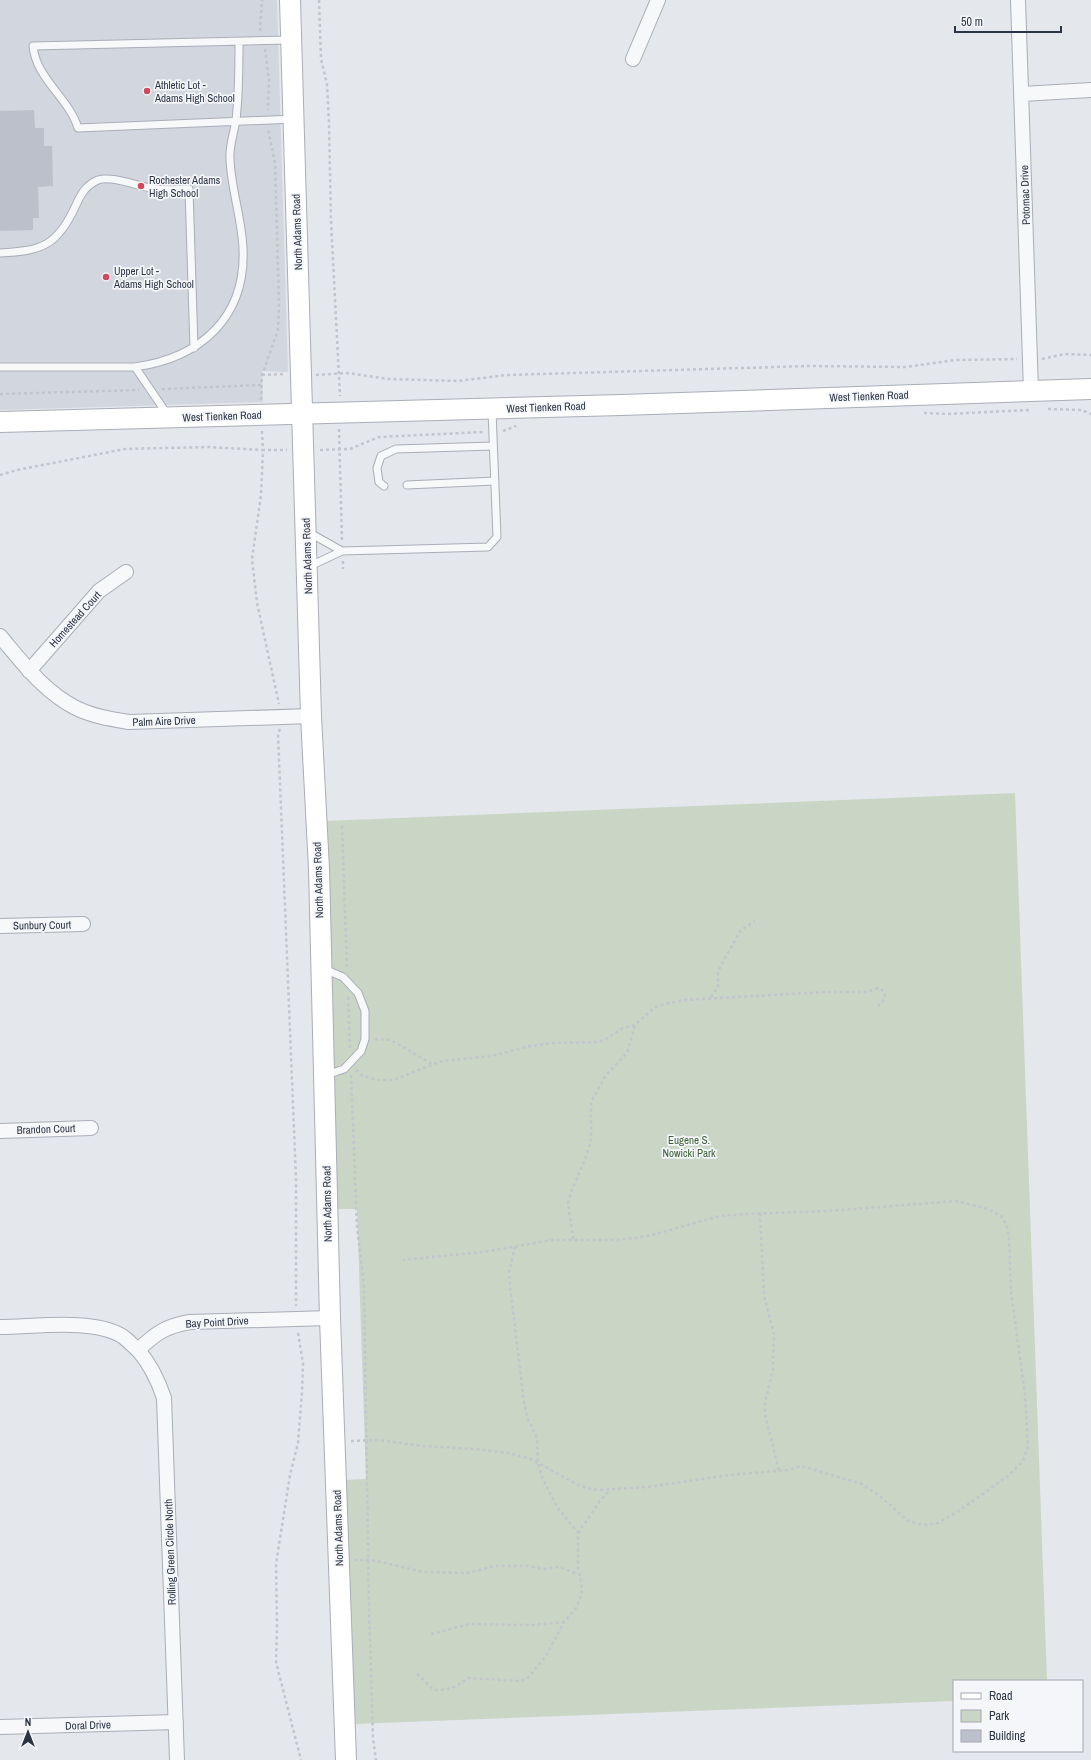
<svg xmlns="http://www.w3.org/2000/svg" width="1091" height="1760" font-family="'Archivo Narrow',sans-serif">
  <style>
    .built { fill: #d2d6de }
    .green { fill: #c9d6c5 }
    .building { fill: #bbc0ca }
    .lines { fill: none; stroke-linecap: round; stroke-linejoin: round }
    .lane-casing { stroke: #a9aeb7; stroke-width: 9 }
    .street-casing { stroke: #a9aeb7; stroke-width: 16 }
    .secondary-casing { stroke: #a9aeb7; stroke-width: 22 }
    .path { stroke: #c2c5cb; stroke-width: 2.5; stroke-dasharray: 3 3; stroke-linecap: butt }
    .lane { stroke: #f7f8fa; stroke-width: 7 }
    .street { stroke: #f7f8fa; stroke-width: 14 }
    .secondary { stroke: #fff; stroke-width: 20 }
    .poi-dot { fill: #d1495b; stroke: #f4f6f9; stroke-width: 1.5 }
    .labels { text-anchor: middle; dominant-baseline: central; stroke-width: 3.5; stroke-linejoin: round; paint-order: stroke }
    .poi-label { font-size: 11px; fill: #2b3445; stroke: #f4f6f9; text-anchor: start }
    .street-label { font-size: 11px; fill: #2b3445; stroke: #f4f6f9 }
    .park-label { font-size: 11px; fill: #3f6138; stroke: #f4f6f9 }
  </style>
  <rect width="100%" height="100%" fill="#e4e7ec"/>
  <path class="built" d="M 0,0 L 277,0 L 288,372 L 262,371 L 263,402 L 0,410 Z"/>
  <path class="green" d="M 1015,793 L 1047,1681 L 954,1681 L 954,1701 L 354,1724 L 346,1480 L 366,1479 L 357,1209 L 337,1209 L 325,821 Z"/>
  <path class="building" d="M 34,110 L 35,128 L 44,128 L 44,146 L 52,146 L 53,186 L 38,187 L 39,218 L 33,218 L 33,230 L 0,231 L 0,111 Z"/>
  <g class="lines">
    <defs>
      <path id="lane" d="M 289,40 L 33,46 C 36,79 69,98 78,128 L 293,119
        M 0,253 C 43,251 58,245 76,205 C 81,194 86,185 98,180 C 114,175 141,188 158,189 C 168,191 179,189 189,189 L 194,348
        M 0,367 L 135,367 C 200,358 246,318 243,249 C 242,219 231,189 230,159 C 229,146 234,133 236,120 C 239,94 239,68 239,42
        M 135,367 L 167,414
        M 407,485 L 495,481
        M 384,486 L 379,482 L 377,468 L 381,456 L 396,449 L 493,446
        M 308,532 L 342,551
        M 308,567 L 342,551 L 488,547 L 497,537 L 492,411
        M 324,969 L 343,977 L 358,993 L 365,1011 L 365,1039 L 361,1051 L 344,1069 L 326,1075"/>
      <path id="street" d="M 1018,0 L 1031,391
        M 633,59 L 658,0
        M 1022,94 L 1091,90
        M 0,636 C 22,662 44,692 76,708 C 92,716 111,719 129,722 L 311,716
        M 29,671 L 99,591 L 126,572
        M 0,926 L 83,924
        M 0,1131 L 91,1128
        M 0,1327 C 34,1327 93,1318 122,1336 C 128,1340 133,1346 138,1350 C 156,1333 166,1326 190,1322 L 330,1318
        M 138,1350 C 151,1365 158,1380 164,1398 L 177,1760
        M 0,1727 L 176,1722"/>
      <path id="secondary" d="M 290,0 L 311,716 L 319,869 L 330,1318 L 346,1760
        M 0,422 L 621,405 L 1091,389"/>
    </defs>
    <use href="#lane" class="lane-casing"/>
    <use href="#street" class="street-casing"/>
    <use href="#secondary" class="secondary-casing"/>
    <path class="path" d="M 319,0 L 321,59 L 327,84 L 329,123 L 331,221 L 340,396
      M 260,31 L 262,0
      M 265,49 L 269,81 L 268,110
      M 1042,359 L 1065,354 L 1091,355
      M 262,375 L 285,374
      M 316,375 L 348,373 L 388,379 L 458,381 L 507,375 L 808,366 L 906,367 L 955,360 L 1017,359
      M 162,389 L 261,385
      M 0,394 L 139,390
      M 261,400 L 262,375 L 278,330 L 279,305 L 275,163 L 268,129
      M 1048,409 L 1082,410 L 1091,414
      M 924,413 L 948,414 L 1029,410
      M 339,429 L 342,540
      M 262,431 L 263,450 L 287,450
      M 503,431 L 516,426
      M 320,450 L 350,449 L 379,437 L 484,432
      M 0,475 L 17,470 L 125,449 L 209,447 L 263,450 L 261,495 L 252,559 L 257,603 L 279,704
      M 343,561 L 343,569
      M 280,729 L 278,734 L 296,1179 L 296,1306
      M 342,826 L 347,968
      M 348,997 L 350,1048
      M 711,997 L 718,987 L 718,972 L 721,965 L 741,930 L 755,921
      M 375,1039 L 391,1040 L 432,1064
      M 356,1070 L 361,1075 L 377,1080 L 393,1080 L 442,1061 L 492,1056 L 530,1046 L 552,1043 L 598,1042 L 606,1039 L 623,1028 L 635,1025 L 654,1008 L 664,1004 L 685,1000 L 824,992 L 867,992 L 878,988 L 882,990 L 885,995 L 883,1001 L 878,1006
      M 351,1075 L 357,1226 L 364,1287 L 369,1607 L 373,1738 L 376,1760
      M 760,1213 L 764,1295 L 774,1334 L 773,1369 L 765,1403 L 765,1414 L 779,1471
      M 573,1239 L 568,1203 L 572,1190 L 586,1157 L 591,1140 L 591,1102 L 606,1075 L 627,1053 L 635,1025
      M 298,1333 L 303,1363 L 302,1392 L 298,1443 L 290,1475 L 276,1564 L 277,1629 L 276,1662 L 301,1760
      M 351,1441 L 379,1440 L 423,1446 L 475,1449 L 508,1453 L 531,1459 L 580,1486 L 597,1490 L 648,1487 L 729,1475 L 788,1470 L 801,1466 L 862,1484 L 881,1497 L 907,1520 L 918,1524 L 928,1525 L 938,1523 L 960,1510 L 1008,1476 L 1023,1461 L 1028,1446 L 1025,1395 L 1011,1292 L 1009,1235 L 1006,1224 L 1001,1216 L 988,1209 L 957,1201 L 827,1211 L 746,1214 L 719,1216 L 652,1235 L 634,1238 L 612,1240 L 552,1240 L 483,1252 L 403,1260
      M 578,1533 L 600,1501 L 610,1490
      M 354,1560 L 372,1560 L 424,1572 L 467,1573 L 495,1566 L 528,1566 L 545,1569 L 559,1567 L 578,1574
      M 431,1634 L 470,1624 L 531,1625 L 564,1622
      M 417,1674 L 434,1690 C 449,1690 457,1687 468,1678 L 518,1681 L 527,1679 L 546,1656 L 564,1622 L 576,1608 L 581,1596 L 582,1588 L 578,1568 L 578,1533 L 557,1507 L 542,1477 L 538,1463 L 537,1438 L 527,1417 L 524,1402 L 510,1286 L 509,1272 L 515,1247"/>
    <use href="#lane" class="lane"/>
    <use href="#street" class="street"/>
    <use href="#secondary" class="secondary"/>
  </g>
  <g class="poi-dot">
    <circle cx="147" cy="91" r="4"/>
    <circle cx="141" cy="186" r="4"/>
    <circle cx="106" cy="277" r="4"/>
  </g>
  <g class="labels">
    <g class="poi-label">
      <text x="155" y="85">Athletic Lot -<tspan x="155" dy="13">Adams High School</tspan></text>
      <text x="149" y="180">Rochester Adams<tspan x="149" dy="13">High School</tspan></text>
      <text x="114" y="271">Upper Lot -<tspan x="114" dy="13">Adams High School</tspan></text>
    </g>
    <g class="street-label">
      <text transform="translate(1025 195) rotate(-92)">Potomac Drive</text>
      <text transform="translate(297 232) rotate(-92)">North Adams Road</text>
      <text transform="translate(869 396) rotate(-2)">West Tienken Road</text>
      <text transform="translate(546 407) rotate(-2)">West Tienken Road</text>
      <text transform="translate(222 416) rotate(-2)">West Tienken Road</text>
      <text transform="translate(307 556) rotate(-92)">North Adams Road</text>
      <text transform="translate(75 619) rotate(-48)">Homestead Court</text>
      <text transform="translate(164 721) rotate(-2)">Palm Aire Drive</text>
      <text transform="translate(318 880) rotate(-92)">North Adams Road</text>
      <text transform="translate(42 925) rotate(-1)">Sunbury Court</text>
      <text transform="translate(46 1129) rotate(-2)">Brandon Court</text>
      <text transform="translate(327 1204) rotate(-91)">North Adams Road</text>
      <text transform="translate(217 1322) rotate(-3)">Bay Point Drive</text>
      <text transform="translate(338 1528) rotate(-92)">North Adams Road</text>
      <text transform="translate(170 1552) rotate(-92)">Rolling Green Circle North</text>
      <text transform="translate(88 1725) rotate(-2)">Doral Drive</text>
    </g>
    <g class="park-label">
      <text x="689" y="1140">Eugene S.<tspan x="689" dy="13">Nowicki Park</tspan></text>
    </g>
  </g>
  <rect x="953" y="1680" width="130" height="72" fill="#f4f6f9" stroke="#a4a8b1"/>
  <rect x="961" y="1693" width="20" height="6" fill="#ffffff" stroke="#a4a8b1"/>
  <text x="989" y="1700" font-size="12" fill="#2b3445">Road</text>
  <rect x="961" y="1710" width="20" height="12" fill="#c9d6c5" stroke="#a4a8b1"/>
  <text x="989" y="1720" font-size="12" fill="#2b3445">Park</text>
  <rect x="961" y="1730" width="20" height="12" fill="#bbc0ca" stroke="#a4a8b1"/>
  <text x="989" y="1740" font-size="12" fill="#2b3445">Building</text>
  <g transform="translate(28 1732)" stroke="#f4f6f9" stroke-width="3" paint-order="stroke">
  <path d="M0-3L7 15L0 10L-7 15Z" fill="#2b3445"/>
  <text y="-6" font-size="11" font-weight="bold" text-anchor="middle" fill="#2b3445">N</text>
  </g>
  <path d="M955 26v6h106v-6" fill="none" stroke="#2b3445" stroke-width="2"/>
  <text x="961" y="26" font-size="12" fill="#2b3445" stroke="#f4f6f9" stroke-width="3" paint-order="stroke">50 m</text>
</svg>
